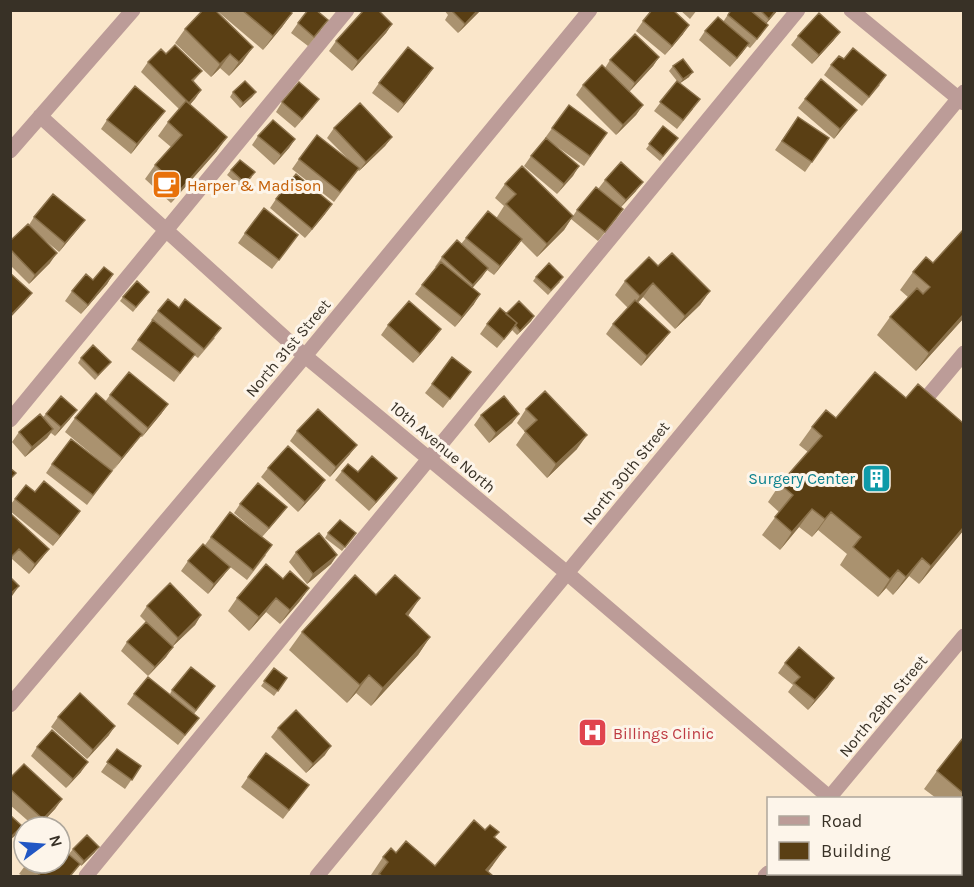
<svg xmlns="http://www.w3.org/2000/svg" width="974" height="887" font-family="Karla,sans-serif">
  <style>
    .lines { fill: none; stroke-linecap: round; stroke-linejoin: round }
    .minor { stroke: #bc9c98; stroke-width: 15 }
    .wall { fill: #aa926f }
    .shaded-wall { fill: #8a714b }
    .building { fill: #5a3f14; stroke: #8a714b; stroke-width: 1.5 }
    .labels { text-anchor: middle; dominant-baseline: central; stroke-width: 6; stroke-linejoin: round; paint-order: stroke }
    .food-label { font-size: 16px; fill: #c56008; stroke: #fdf5ea; text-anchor: start }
    .street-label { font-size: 16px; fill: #383126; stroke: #fdf5ea }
    .culture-label { font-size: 16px; fill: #0d838f; stroke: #fdf5ea; text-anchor: end }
    .health-label { font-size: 16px; fill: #be3a42; stroke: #fdf5ea; text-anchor: start }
  </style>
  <rect width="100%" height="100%" fill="#fae6ca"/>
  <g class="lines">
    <path class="minor" d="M 851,10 L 964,103
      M 40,116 L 305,356 L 567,573 L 830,798
      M 10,151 L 133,10
      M 928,396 L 964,353
      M 10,420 L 347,10
      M 10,705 L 305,356 L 590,10
      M 829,798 L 964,636
      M 922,874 L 926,876
      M 86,876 L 798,10
      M 317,876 L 964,92
      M 765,876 L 768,873"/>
  </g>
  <path class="wall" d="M 216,10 L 289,10 L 292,13 L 282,27 L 263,50 Z
    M 444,10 L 481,10 L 458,33 L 445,20 L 448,15 Z
    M 680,10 L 697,10 L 690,19 Z
    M 731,10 L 778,10 L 766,24 L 761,35 L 750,48 L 747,46 L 730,67 L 699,40 L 705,31 L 723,22 Z
    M 643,21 L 683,34 L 665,55 L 636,31 Z
    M 298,23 L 321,30 L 308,46 L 291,33 Z
    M 392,24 L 386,33 L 352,71 L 329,51 L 336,41 Z
    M 185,29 L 243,61 L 229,76 L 220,68 L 211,77 L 175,43 Z
    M 840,32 L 833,41 L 812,64 L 791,45 L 798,36 Z
    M 166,54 L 202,71 L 193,82 L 201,90 L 190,105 L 217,151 L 171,203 L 145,179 L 155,165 L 171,147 L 158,136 L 168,122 L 179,109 L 141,72 L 148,62 Z
    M 659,57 L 653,66 L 629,92 L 643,105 L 636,115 L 616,135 L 576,95 L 583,85 L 605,68 L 610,60 Z
    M 831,65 L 880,85 L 862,106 L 824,75 Z
    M 673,66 L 689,77 L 680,83 L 693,109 L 677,129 L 654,111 L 677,81 L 669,71 Z
    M 427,77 L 398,113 L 372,93 L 379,83 Z
    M 233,92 L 256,92 L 252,97 L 240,108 L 230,97 Z
    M 319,99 L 295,128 L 276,112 L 282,102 Z
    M 805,99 L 850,119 L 834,139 L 798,108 Z
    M 569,105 L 607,133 L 584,166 L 545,138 Z
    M 798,117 L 829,138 L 805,172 L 775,150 Z
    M 107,120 L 158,120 L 131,154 L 101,129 Z
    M 663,126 L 678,138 L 660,161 L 646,149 Z
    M 334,128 L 392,137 L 385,146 L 359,171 L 358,170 L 334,202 L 292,169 L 299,159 L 349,160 L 327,138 Z
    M 258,136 L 295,139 L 289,148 L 274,165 L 252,145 Z
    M 531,156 L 579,166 L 557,194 L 524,166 Z
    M 231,170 L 252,177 L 242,188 L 227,175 Z
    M 605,180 L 636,191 L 621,207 L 617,218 L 598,241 L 571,219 L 564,230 L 537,257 L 521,241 L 494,275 L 487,270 L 472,288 L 474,304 L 455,327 L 415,294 L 436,267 L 435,267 L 442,257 L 461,244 L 466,238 L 497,217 L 504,206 L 495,198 L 505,184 L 573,216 L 577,210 L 598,189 Z
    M 276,199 L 325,214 L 305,238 L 270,208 Z
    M 34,217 L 85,220 L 59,252 L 41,237 L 50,263 L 29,284 L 10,265 L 10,241 L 29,225 Z
    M 245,233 L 298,235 L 272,269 L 238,243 Z
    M 658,266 L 710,291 L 700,305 L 675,329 L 643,297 L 638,303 L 670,332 L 663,341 L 641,366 L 606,334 L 613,324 L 628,308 L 615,295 L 625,281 Z
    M 913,272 L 963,319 L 916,371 L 877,335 L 890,317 L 908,297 L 900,290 Z
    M 113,274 L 107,284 L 81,314 L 65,301 L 72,291 Z
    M 536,277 L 560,282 L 548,295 L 533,281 Z
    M 149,292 L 133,312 L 120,301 L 123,297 Z
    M 158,311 L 215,338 L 198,358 L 194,355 L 174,382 L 131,349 L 152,321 L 151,320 Z
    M 506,314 L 534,316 L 531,321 L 517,335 L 512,330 L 497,348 L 480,334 L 487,324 Z
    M 388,325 L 441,329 L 434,339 L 413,363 L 381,335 Z
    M 81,358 L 111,362 L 95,380 L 78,363 Z
    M 471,372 L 443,408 L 425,393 L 432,384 Z
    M 110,395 L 168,404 L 161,414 L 142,437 L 140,436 L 132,447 L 112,471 L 87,505 L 46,473 L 52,464 L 106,466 L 65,432 L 75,418 L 105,402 Z
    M 526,409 L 577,449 L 547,478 L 516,445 L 525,432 L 517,423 Z
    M 46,414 L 70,419 L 55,436 L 51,433 L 47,438 L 25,457 L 12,442 L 19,432 L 43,417 Z
    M 519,414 L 512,423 L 489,443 L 474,425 L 481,415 Z
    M 812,427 L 963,531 L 919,584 L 909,576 L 893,595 L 886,588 L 878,597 L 840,565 L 847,554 L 818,530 L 812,537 L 799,527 L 780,550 L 762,535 L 779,512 L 768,502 L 780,484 L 808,452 L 799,445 Z
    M 297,431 L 350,454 L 330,477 L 290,441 Z
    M 268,468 L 325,480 L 319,489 L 298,512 L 261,477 Z
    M 342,471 L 358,472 L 390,487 L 369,511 L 335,480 Z
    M 35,492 L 80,511 L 53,546 L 10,511 L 10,505 L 15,499 Z
    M 240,504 L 287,507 L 262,537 L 234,513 Z
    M 10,517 L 49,549 L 42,558 L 29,574 L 12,559 L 10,560 Z
    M 328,533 L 356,533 L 342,551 L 325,538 Z
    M 211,537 L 266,555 L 247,580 L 225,563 L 230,567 L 223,576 L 208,594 L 181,571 L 188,561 L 205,545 Z
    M 296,552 L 337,555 L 331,564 L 307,584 L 289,562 Z
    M 283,579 L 309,588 L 299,602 L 280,624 L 266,612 L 249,631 L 228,611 L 237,598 Z
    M 376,595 L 408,616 L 430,637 L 418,655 L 371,706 L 356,693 L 347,703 L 289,650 L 302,632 Z
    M 147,606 L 201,615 L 195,625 L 172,647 L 166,657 L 148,676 L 121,651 L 127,642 L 157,633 L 140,616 Z
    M 785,663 L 828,687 L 808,710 L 788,692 L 793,685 L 778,673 Z
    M 274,668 L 287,678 L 274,696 L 261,686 Z
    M 215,686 L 194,714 L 199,718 L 178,745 L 127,704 L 134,694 L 170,694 L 172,690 Z
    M 58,717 L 109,735 L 87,759 L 51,727 Z
    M 278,728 L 325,755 L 306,773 L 271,737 Z
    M 963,738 L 963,821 L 960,819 L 960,798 L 936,798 L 924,789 L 937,771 Z
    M 37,747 L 81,772 L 66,788 L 31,756 Z
    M 117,749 L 141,766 L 125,789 L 101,772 Z
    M 248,777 L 309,785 L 283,819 L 241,787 Z
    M 10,778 L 62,799 L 55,809 L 38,827 L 35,827 L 10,805 Z
    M 495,838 L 493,865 L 488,872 L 493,876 L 372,876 L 371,875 L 383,857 L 396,853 L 435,866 Z
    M 73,849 L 95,852 L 81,866 L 80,864 L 71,876 L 23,876 L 19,874 L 27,863 L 73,858 L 69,854 Z"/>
  <path class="shaded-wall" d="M 478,10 L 481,10 L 458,33 L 465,24 Z
    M 776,10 L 778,10 L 762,28 Z
    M 292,13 L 282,27 L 263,50 L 273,36 Z
    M 392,24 L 386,33 L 352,71 L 358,61 Z
    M 689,25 L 683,34 L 665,55 L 672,46 Z
    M 840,32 L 833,41 L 812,64 L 819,55 Z
    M 749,43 L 742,53 L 730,67 L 737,58 Z
    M 253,47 L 243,61 L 229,76 L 239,62 Z
    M 230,54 L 220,68 L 211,77 L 220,64 Z
    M 659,57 L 653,66 L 629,92 L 635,83 Z
    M 433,68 L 427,77 L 398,113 L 404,104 Z
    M 693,72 L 689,77 L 679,84 L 683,79 Z
    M 201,90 L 195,99 L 183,112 L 189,103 Z
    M 256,92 L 252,97 L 240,108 L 243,103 Z
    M 319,99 L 312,108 L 295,128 L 302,119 Z
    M 643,105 L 636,115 L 616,135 L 623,125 Z
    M 857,110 L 850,119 L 834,139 L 840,129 Z
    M 165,111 L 158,120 L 131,154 L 137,144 Z
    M 227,137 L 217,151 L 171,203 L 181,189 Z
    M 392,137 L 385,146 L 359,171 L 366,162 Z
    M 295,139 L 289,148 L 274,165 L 281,155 Z
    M 579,166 L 573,176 L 557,194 L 564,184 Z
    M 643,182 L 636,191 L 619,209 L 626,200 Z
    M 332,204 L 325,214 L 305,238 L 312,229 Z
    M 573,216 L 564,230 L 537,257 L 547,244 Z
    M 85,220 L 78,229 L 59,252 L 65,243 Z
    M 522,239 L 516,248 L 494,275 L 500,266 Z
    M 57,253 L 50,263 L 29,284 L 35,275 Z
    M 488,268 L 482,277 L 467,294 L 473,285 Z
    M 113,274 L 107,284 L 81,314 L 88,305 Z
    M 653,283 L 643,297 L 630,310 L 640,296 Z
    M 710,291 L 700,305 L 675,329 L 685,316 Z
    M 32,293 L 25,302 L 10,318 L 10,316 Z
    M 480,294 L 474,304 L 455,327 L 462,317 Z
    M 963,315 L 963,319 L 916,371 L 929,353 Z
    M 534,316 L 531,321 L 517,335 L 520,331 Z
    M 441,329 L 434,339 L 413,363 L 420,354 Z
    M 670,332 L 663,341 L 641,366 L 647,356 Z
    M 168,404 L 161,414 L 142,437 L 148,428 Z
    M 77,410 L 70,419 L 55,436 L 61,427 Z
    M 519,414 L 512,423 L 489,443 L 496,433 Z
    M 53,429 L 47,438 L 25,457 L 32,447 Z
    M 142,434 L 132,447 L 112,472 L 122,458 Z
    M 587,435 L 577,449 L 547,478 L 556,464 Z
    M 357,445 L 350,454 L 330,477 L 336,467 Z
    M 397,478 L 390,487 L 369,511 L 376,502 Z
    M 325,480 L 319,489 L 298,512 L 305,502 Z
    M 287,507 L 280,516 L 262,537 L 269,528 Z
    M 812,509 L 799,527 L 780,550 L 792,532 Z
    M 80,511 L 74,520 L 53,546 L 60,536 Z
    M 831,512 L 818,530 L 812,537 L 825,519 Z
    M 963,528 L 963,531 L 919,584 L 931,566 Z
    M 49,549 L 42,558 L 29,574 L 35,564 Z
    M 337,555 L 331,564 L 307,584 L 313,574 Z
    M 922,558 L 909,576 L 893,595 L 906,577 Z
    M 230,567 L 223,576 L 208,594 L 214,584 Z
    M 898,570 L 886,588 L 878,597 L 890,579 Z
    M 19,586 L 12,596 L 10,597 L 10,594 Z
    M 309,588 L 299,602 L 280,624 L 290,610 Z
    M 276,598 L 266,612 L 249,631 L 259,617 Z
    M 420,598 L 408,616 L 406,614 Z
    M 201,615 L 195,625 L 172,647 L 178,638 Z
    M 430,637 L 418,655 L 371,706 L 383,688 Z
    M 173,647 L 166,657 L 148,676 L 155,667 Z
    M 369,675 L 356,693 L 347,703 L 360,685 Z
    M 834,678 L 828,687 L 808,710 L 815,700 Z
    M 115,726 L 109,735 L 87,759 L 93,750 Z
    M 331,746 L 325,755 L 306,773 L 313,764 Z
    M 88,762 L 81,772 L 66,788 L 73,779 Z
    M 62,799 L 55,809 L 38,827 L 43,819 Z
    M 22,826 L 16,835 L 10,840 L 10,838 Z
    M 99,847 L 95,852 L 81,866 L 84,861 Z
    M 506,847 L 493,865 L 484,876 L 486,870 Z"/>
  <path class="building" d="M 203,10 L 215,10 L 253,47 L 239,62 L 230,54 L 220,64 L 185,29 Z
    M 242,10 L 289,10 L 292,13 L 273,36 Z
    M 308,10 L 316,10 L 328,20 L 314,37 L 298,23 Z
    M 364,10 L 378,10 L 392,24 L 358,61 L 336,41 Z
    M 451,10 L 478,10 L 465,24 Z
    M 652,10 L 673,10 L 689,25 L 672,46 L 643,21 Z
    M 731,10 L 750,10 L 768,25 L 757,39 L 728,15 Z
    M 760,10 L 776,10 L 769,19 Z
    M 819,13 L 840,32 L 819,55 L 798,36 Z
    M 718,17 L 749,43 L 737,58 L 705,31 Z
    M 635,34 L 659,57 L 635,83 L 610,60 Z
    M 175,45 L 202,71 L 192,80 L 201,90 L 189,103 L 148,62 L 161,49 L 166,54 Z
    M 408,47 L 433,68 L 404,104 L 379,83 Z
    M 853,48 L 886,75 L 869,97 L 831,65 L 839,56 L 844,59 Z
    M 683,59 L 693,72 L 683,79 L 673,66 Z
    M 602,65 L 643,105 L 623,125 L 583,85 Z
    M 821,79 L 857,110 L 840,129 L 805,99 Z
    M 245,81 L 256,92 L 243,103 L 233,92 Z
    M 677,81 L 700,99 L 683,120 L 660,102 Z
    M 299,82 L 319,99 L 302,119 L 282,102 Z
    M 135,86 L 165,111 L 137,144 L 107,120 Z
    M 186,101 L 227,137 L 181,189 L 155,165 L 182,135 L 168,122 Z
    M 360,103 L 392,137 L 366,162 L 334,128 Z
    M 569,105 L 607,133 L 590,156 L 552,128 Z
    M 798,117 L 829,138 L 812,162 L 782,141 Z
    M 273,120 L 295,139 L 281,155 L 258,136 Z
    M 663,126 L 678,138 L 663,156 L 649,144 Z
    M 317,135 L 359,168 L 340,192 L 299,159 Z
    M 546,138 L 579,166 L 564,184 L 531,156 Z
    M 240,160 L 255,172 L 245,183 L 231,170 Z
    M 621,162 L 643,182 L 626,200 L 605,180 Z
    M 522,166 L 573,216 L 547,244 L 506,204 L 516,194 L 505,184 Z
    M 296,174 L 332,204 L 312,229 L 276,199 Z
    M 596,187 L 623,209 L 605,232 L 577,210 Z
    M 53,194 L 85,220 L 65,243 L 34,217 Z
    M 264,208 L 298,235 L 279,260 L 245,233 Z
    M 488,211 L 522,239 L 500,266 L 466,238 Z
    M 28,224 L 57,253 L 35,275 L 10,249 L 10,241 Z
    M 963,230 L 963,315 L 929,353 L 890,317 L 917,288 L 923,294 L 930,287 L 913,272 L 926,257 L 933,263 Z
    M 457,240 L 488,268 L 473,285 L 442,257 Z
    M 672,253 L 710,291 L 685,316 L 653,283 L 640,296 L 625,281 L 649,257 L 658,266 Z
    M 441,262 L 480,294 L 462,317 L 422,285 Z
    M 549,263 L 563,277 L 551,290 L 536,277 Z
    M 104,267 L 113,274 L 88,305 L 72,291 L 86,274 L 93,280 Z
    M 10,273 L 32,293 L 10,316 Z
    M 137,281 L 149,292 L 136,307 L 123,297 Z
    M 168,299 L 179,308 L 185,299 L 221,328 L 204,349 L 158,311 Z
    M 635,300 L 670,332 L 647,356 L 613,324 Z
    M 409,301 L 441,329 L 420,354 L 388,325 Z
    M 519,301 L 534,316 L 520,331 L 515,325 L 517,323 L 506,314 Z
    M 500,308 L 517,323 L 504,339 L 487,324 Z
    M 153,320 L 195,354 L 180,373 L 138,340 Z
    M 93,345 L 111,362 L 98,375 L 81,358 Z
    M 452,357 L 471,372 L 450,399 L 432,384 Z
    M 129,372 L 168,404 L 148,428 L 110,395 Z
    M 875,372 L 906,398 L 918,384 L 963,423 L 963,528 L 931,566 L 922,558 L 906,577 L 898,570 L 890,579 L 853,547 L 861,537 L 831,512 L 825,519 L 812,509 L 792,532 L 775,517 L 793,495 L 780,484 L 822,436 L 812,427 L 826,410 L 836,418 Z
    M 545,391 L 587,435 L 556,464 L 525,431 L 537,420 L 526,409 Z
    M 96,393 L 142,434 L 122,458 L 75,418 Z
    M 61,396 L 77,410 L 61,427 L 46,414 Z
    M 504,396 L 519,414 L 496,433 L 481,415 Z
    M 318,409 L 357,445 L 336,467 L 297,431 Z
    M 40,414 L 53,429 L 32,447 L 19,432 Z
    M 71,439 L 112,471 L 93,495 L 52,464 Z
    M 288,446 L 325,480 L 305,502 L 268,468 Z
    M 372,456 L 397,478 L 376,502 L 342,471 L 348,464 L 358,472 Z
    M 10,468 L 16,473 L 10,479 Z
    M 44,481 L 80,511 L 60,536 L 15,499 L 26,485 L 35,492 Z
    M 258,483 L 287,507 L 269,528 L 240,504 Z
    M 230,512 L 272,545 L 253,570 L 211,537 Z
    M 12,515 L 49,549 L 35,564 L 19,549 L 10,558 L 10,517 Z
    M 340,520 L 356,533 L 345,547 L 328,533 Z
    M 319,533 L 337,555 L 313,574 L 296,552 Z
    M 203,544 L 230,567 L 214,584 L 188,561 Z
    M 266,564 L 283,579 L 290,571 L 309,588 L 290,610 L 276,598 L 259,617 L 237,598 Z
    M 355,575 L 376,595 L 395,575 L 420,598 L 406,614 L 430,637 L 383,688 L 369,675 L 360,685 L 302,632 Z
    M 10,577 L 19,586 L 10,594 Z
    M 170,583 L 201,615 L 178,638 L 147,606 Z
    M 146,622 L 173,647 L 155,667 L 127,642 Z
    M 799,647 L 834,678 L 815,700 L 794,683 L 800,677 L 785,663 Z
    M 191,667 L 215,686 L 196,710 L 172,690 Z
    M 274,668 L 287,678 L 278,691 L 264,681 Z
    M 148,677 L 199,718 L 185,735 L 134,694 Z
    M 80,693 L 115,726 L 93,750 L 58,717 Z
    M 296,710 L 331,746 L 313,764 L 278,728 Z
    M 52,730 L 88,762 L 73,779 L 37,747 Z
    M 963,738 L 963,793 L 937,771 Z
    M 117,749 L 141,766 L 132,780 L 107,762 Z
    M 266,753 L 309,785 L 289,810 L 248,777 Z
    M 24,764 L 62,799 L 43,819 L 10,789 L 10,778 Z
    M 10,815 L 22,826 L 10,838 Z
    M 474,820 L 485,830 L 490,825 L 499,832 L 494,837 L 506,847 L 486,870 L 493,876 L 382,876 L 379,874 L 388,862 L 383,857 L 391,848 L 396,853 L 406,841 L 435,866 Z
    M 87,835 L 99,847 L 84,861 L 73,849 Z
    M 60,847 L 80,864 L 70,876 L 41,876 L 26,864 L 27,863 L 60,863 Z
    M 860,873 L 867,873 L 871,876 L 857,876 Z"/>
  <defs>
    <symbol id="cafe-square" viewBox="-11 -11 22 22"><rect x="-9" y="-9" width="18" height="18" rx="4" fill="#e8710a" stroke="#fdf5ea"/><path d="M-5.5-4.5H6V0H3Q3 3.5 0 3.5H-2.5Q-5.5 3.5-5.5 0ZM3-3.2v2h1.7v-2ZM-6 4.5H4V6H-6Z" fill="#fff"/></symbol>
    <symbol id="building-square" viewBox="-11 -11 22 22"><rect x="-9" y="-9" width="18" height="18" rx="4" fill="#0f9aa8" stroke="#fdf5ea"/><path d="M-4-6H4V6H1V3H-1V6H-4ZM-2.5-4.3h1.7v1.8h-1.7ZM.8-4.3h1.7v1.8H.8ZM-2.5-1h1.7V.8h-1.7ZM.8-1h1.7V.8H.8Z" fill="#fff"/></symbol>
    <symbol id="hospital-square" viewBox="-11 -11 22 22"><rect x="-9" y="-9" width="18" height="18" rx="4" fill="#e0444e" stroke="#fdf5ea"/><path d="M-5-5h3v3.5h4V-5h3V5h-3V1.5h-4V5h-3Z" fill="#fff"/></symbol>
  </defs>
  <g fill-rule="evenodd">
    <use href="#cafe-square" x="150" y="168" width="33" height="33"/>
    <use href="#building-square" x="860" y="462" width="33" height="33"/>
    <use href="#hospital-square" x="576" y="716" width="33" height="33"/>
  </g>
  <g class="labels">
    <g class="food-label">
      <text x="187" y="185">Harper &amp; Madison</text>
    </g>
    <g class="street-label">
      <text transform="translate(288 348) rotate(-50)">North 31st Street</text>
      <text transform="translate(443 447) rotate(40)">10th Avenue North</text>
      <text transform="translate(626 473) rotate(-51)">North 30th Street</text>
      <text transform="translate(883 706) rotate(-50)">North 29th Street</text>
    </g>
    <g class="culture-label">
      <text x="855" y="478">Surgery Center</text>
    </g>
    <g class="health-label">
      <text x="613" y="733">Billings Clinic</text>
    </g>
  </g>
  <rect width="974" height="887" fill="none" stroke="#383126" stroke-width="24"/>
  <rect x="767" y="797" width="195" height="78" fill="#fdf5ea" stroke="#aea79c" stroke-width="1.5"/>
  <rect x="779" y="816" width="30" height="9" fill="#bc9c98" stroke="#aea79c" stroke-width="1.5"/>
  <text x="821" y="827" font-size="18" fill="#383126">Road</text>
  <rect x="779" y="842" width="30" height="18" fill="#5a3f14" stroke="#aea79c" stroke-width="1.5"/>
  <text x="821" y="857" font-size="18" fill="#383126">Building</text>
  <g transform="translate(42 845) rotate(74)"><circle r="28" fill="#fdf5ea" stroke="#aea79c" stroke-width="1.5"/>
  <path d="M0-4.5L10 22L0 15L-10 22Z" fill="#2257c4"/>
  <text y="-9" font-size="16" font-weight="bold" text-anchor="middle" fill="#383126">N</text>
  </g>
</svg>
